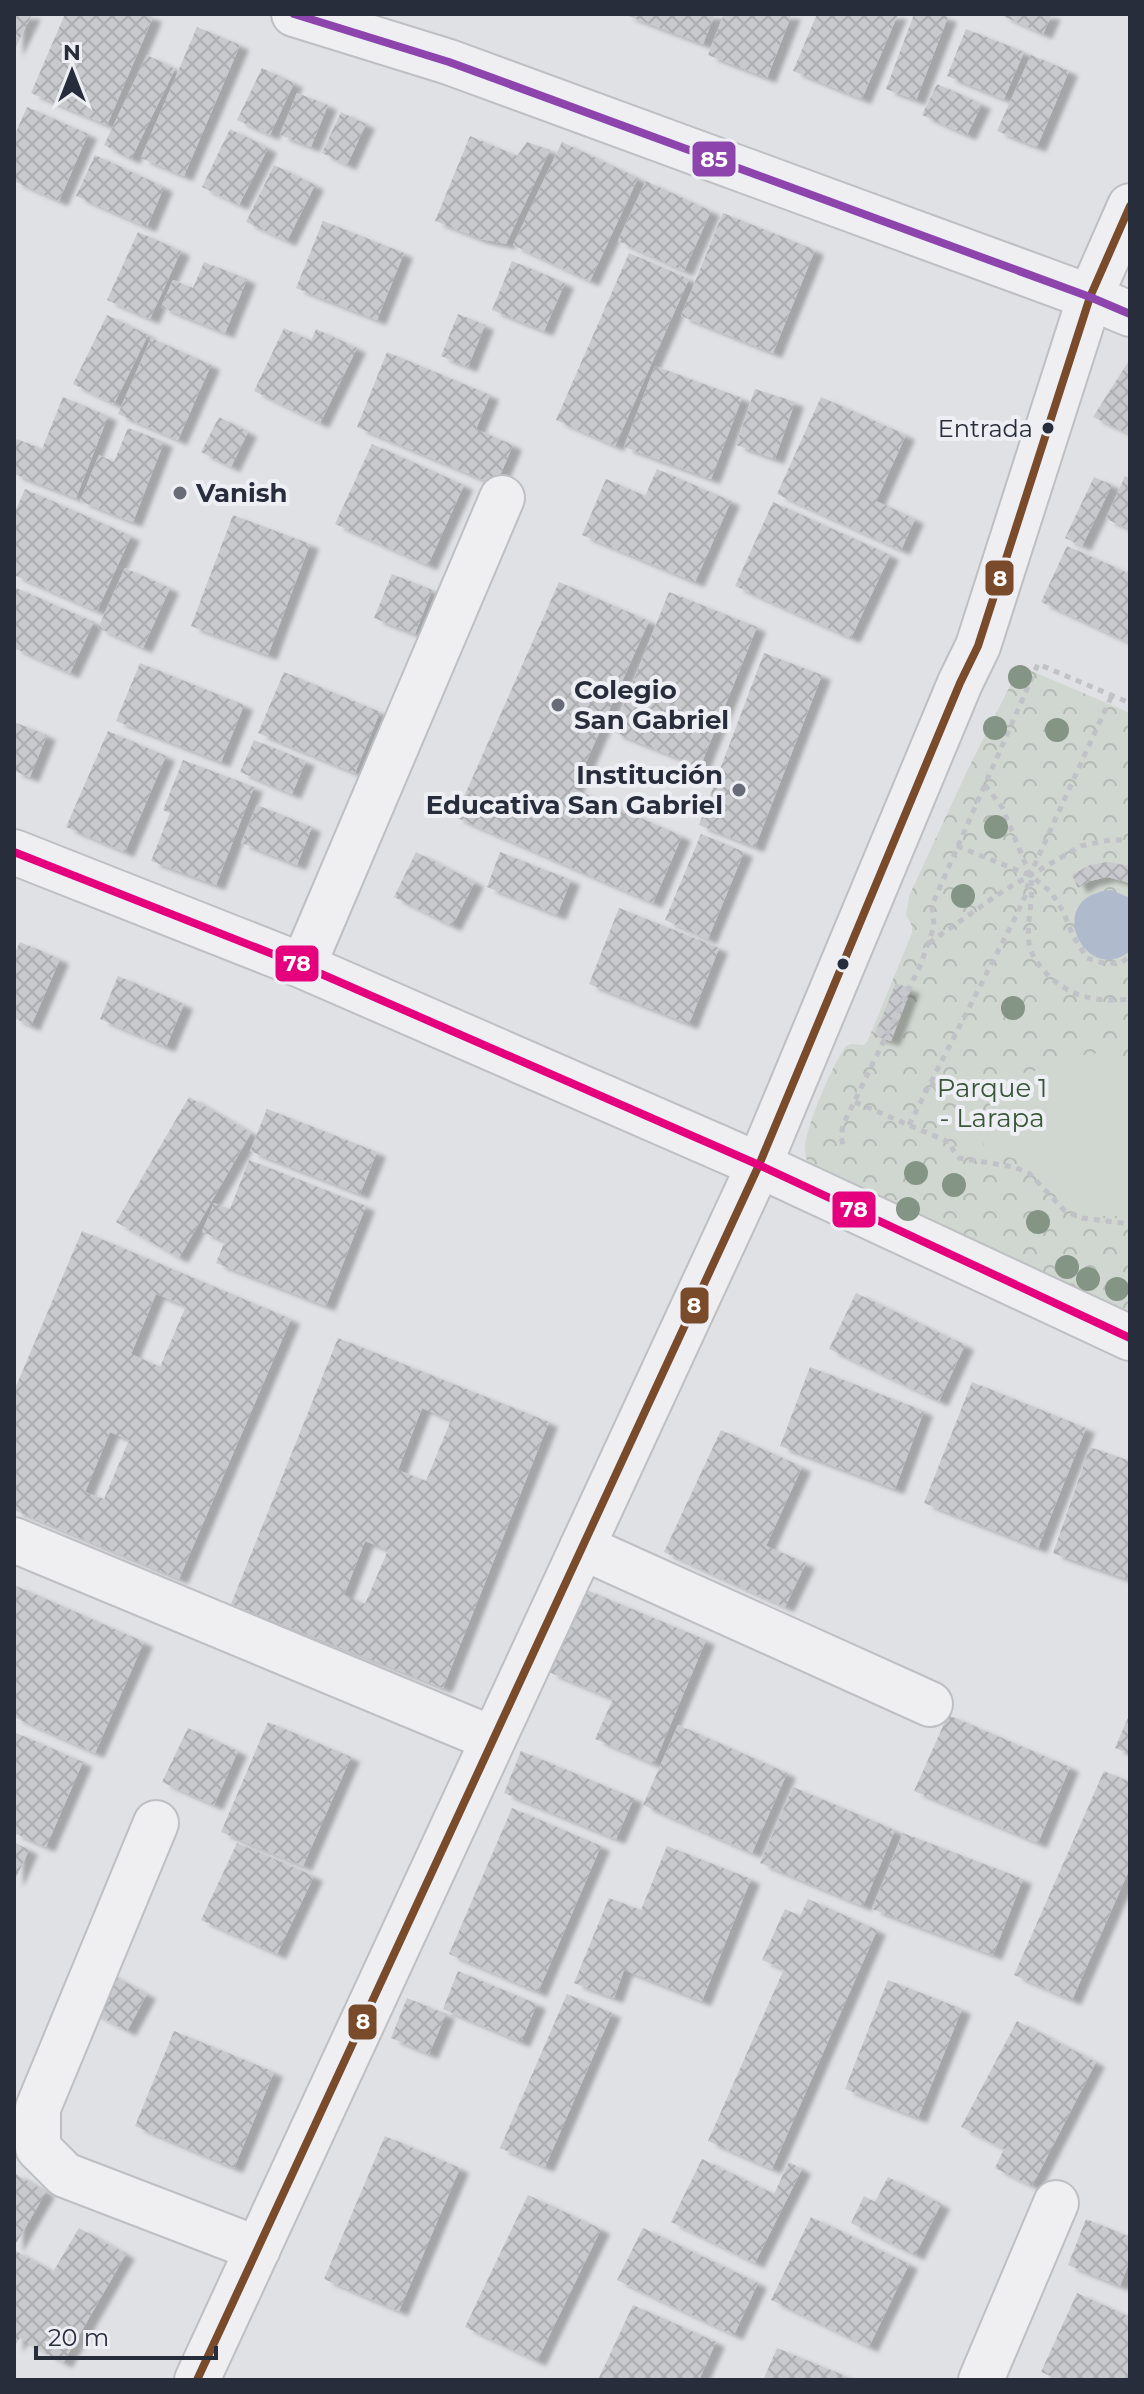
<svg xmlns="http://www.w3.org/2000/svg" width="1144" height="2394" font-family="Montserrat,sans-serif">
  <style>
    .park { fill: url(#park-crowns) }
    .pitch { fill: #d0d7d0 }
    .water { fill: #b0bacd }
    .building { fill: url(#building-cross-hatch); fill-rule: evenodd; filter: url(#shadow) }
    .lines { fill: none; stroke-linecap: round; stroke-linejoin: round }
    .minor-casing { stroke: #bebfc2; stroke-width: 48 }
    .path { stroke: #c1c2c7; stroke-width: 5; stroke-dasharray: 6 6; stroke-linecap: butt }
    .minor { stroke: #efeff1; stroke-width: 44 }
    .bus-1-casing { stroke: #edeff4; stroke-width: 14 }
    .bus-2-casing { stroke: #edeff4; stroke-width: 14 }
    .bus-3-casing { stroke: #edeff4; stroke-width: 14 }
    .bus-1 { stroke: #7a4b2a; stroke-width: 8 }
    .bus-2 { stroke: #8e44ad; stroke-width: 8 }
    .bus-3 { stroke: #e5007d; stroke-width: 8 }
    .tree { fill: #849585 }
    .bus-dot { fill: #282d3b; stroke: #edeff4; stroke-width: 3 }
    .poi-dot { fill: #686c76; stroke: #edeff4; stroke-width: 3 }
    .labels { text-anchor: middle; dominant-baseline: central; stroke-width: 8; stroke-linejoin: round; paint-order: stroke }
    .bus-label { font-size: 24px; fill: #282d3b; stroke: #edeff4; text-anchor: end }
    .poi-label { font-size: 26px; font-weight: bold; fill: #282d3b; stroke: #edeff4; text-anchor: start }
    .park-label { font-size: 26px; fill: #395637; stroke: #edeff4 }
    .line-badge { stroke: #edeff4; stroke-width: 3 }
    .badge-label { font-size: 22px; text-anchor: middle; font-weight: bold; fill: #fff }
  </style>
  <defs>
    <pattern id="park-crowns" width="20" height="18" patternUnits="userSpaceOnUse" patternTransform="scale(2)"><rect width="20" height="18" fill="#d0d7d0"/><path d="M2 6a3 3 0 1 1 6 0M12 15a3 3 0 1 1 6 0" fill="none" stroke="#b3b9b4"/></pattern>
    <pattern id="building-cross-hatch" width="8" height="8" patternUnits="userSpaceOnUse" patternTransform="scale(2)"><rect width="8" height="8" fill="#c8c9cc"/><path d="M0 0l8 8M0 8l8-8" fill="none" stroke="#acadb0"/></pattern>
    <filter id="shadow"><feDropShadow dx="9" dy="5" stdDeviation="2" flood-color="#0004"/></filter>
  </defs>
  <rect width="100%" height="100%" fill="#e0e1e4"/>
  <path class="park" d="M 1020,666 L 1130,713 L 1130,1315 L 815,1176 C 809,1166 804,1157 805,1146 C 808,1121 832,1066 846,1046 L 851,1044 L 864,1045 L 868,1040 L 912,933 L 912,926 L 906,915 L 909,896 L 967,771 Z"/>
  <path class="pitch" d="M 1099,1053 L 1112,1055 L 1130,1069 L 1130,1216 C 1114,1216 1096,1218 1081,1210 C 1054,1198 1041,1168 1012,1158 C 1003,1155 991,1155 981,1154 L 998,1093 L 1008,1080 L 1020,1074 L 1048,1068 L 1084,1055 Z"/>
  <path class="water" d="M 1111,890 L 1130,898 L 1130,951 C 1085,988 1041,896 1111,890 Z"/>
  <path class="building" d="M 14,14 L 32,14 L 14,51 Z
    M 65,14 L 145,14 L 153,17 L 107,125 L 31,93 Z
    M 623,14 L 715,14 L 703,44 Z
    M 724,14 L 792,14 L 767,78 L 708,55 Z
    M 817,14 L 898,14 L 862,99 L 793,71 Z
    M 914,14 L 938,14 L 948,17 L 916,100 L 886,89 Z
    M 999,14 L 1052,14 L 1043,34 Z
    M 197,27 L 240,45 L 184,176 L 141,158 Z
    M 966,29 L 1024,52 L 1004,99 L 947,76 Z
    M 147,55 L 175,69 L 131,159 L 104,145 Z
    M 1031,55 L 1069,71 L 1037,147 L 997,131 Z
    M 262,68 L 294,83 L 270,135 L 237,120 Z
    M 937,84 L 982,104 L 967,135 L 922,115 Z
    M 297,93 L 328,105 L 311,147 L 280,135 Z
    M 27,107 L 88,134 L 59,201 L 14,181 L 14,137 Z
    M 341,112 L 366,124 L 347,165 L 322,153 Z
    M 230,129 L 268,148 L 239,205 L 202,187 Z
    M 470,136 L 517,156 L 527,142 L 550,150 L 506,244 L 481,239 L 435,221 Z
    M 562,142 L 638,178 L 590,281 L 513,245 Z
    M 95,155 L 164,187 L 147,227 L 76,196 Z
    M 274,165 L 315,185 L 287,241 L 246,222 Z
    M 646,181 L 711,211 L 684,271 L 618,241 Z
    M 723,213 L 815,250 L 773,353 L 681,316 Z
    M 323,221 L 404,253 L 377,320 L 296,288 Z
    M 138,232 L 181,251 L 150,319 L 107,300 Z
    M 629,253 L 689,279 L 615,446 L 556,420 Z
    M 512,261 L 565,283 L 544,331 L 492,310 Z
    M 204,262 L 247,279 L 225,333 L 161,307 L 173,280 L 193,288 Z
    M 458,314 L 485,325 L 468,367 L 441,356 Z
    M 107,315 L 148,335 L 114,404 L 73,384 Z
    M 284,328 L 311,341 L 316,329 L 357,348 L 320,423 L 254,391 Z
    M 151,338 L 211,365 L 178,440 L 118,414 Z
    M 387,352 L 490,395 L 476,429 L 513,445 L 496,485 L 357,427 Z
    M 1130,359 L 1130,434 L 1093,417 Z
    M 655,366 L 742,398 L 711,479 L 624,447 Z
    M 755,389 L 795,402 L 775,459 L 736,445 Z
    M 63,397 L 108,416 L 76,498 L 14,474 L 14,445 L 17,439 L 42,449 Z
    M 821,397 L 906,435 L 876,501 L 915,519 L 901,550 L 777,494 Z
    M 219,417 L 248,432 L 231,467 L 201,452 Z
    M 128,428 L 164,442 L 133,522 L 80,501 L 99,455 L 114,462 Z
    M 372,444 L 464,485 L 428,565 L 335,524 Z
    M 657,469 L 731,501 L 695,582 L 582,535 L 606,479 L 645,496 Z
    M 1125,476 L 1130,478 L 1130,529 L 1106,519 Z
    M 1094,477 L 1112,485 L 1082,546 L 1065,538 Z
    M 25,489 L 131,536 L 97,611 L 14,575 L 14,514 Z
    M 773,502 L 890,555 L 851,638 L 735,586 Z
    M 233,515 L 310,544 L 268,655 L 191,626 Z
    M 1067,546 L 1130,574 L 1130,643 L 1041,602 Z
    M 125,568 L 170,588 L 143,648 L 98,628 Z
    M 392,574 L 432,590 L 415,634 L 374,618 Z
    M 559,582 L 649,621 L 574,789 L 682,836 L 653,903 L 455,817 Z
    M 14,587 L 94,622 L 70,673 L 14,648 Z
    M 669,592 L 757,627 L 700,767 L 613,732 Z
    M 764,653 L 822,675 L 755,847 L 699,825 Z
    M 140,663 L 244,705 L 221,762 L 116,721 Z
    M 284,672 L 380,712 L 355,773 L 258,733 Z
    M 14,722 L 47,735 L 30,777 L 14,771 Z
    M 108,731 L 166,756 L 125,852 L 66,827 Z
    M 254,740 L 306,761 L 292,794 L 240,772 Z
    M 183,760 L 254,787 L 216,885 L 151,861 L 170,813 L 163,810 Z
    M 257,805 L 312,827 L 297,865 L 241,843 Z
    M 701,834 L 744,852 L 708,939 L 665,920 Z
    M 416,852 L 475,882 L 452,926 L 394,897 Z
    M 500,852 L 571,880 L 557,915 L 487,887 Z
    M 1107,862 L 1130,866 L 1130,883 L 1107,877 L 1090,881 L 1078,888 L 1072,875 L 1090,865 Z
    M 619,908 L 719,948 L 689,1024 L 589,984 Z
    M 20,942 L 60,959 L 31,1026 L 14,1018 L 14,955 Z
    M 118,976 L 184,1004 L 166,1047 L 100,1019 Z
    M 896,983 L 911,989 L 891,1041 L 874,1036 Z
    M 189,1097 L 251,1133 L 179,1258 L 116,1222 Z
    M 267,1109 L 377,1152 L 360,1194 L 250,1151 Z
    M 249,1160 L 366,1206 L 326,1306 L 216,1263 L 225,1241 L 202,1232 L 214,1203 L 230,1209 Z
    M 82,1231 L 291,1319 L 179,1579 L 14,1510 L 14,1391 ZM 156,1294 L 186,1306 L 160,1367 L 131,1354 ZM 110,1432 L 129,1440 L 104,1499 L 85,1492 Z
    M 856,1293 L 965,1345 L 939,1401 L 829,1349 Z
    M 338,1338 L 549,1422 L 443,1688 L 231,1604 ZM 422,1408 L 451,1420 L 426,1481 L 398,1470 ZM 365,1541 L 388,1550 L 365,1604 L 344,1595 Z
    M 810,1367 L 924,1411 L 895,1489 L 780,1446 Z
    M 972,1382 L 1086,1428 L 1038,1548 L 924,1503 Z
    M 721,1430 L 802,1467 L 766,1546 L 806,1563 L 785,1607 L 664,1552 Z
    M 1090,1447 L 1130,1461 L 1130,1580 L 1053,1553 Z
    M 14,1585 L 144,1642 L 95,1753 L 14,1717 Z
    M 584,1589 L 706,1640 L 654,1764 L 595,1739 L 613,1699 L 549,1672 Z
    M 1130,1713 L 1130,1754 L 1115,1748 Z
    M 948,1715 L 1070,1767 L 1038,1843 L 914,1791 Z
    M 268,1722 L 351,1757 L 303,1866 L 221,1832 Z
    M 678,1725 L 787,1773 L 752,1853 L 643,1805 Z
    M 188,1728 L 238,1751 L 214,1805 L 162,1782 Z
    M 14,1732 L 83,1762 L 46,1847 L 14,1833 Z
    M 521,1751 L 634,1798 L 616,1839 L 504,1793 Z
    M 1104,1771 L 1130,1782 L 1130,1868 L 1072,2000 L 1014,1975 Z
    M 793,1787 L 895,1830 L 863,1906 L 760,1863 Z
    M 512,1808 L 601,1846 L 538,1992 L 449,1954 Z
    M 903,1833 L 1023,1879 L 993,1955 L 872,1909 Z
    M 14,1842 L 29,1850 L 14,1882 Z
    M 237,1843 L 314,1876 L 277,1954 L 201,1920 Z
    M 667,1846 L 751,1879 L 702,2001 L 624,1970 L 614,1998 L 574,1983 L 609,1898 L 641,1910 Z
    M 808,1899 L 877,1930 L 772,2169 L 708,2141 L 784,1969 L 762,1960 L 785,1909 L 800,1916 Z
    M 458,1971 L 537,2004 L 521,2042 L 443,2009 Z
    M 106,1972 L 147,1994 L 127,2031 L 86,2009 Z
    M 888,1980 L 962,2009 L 918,2118 L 845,2089 Z
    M 567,1994 L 612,2013 L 545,2167 L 500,2148 Z
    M 407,1998 L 446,2014 L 429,2054 L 391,2038 Z
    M 1017,2021 L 1096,2062 L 1032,2186 L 995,2168 L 1004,2149 L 961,2127 Z
    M 174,2031 L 274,2072 L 234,2168 L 135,2126 Z
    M 385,2136 L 460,2168 L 399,2311 L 324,2279 Z
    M 702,2159 L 774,2194 L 789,2162 L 802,2169 L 755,2263 L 671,2222 Z
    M 14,2173 L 46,2192 L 14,2247 Z
    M 888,2177 L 941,2204 L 915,2255 L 851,2223 L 864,2196 L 875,2202 Z
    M 528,2195 L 601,2229 L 537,2361 L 465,2327 Z
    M 811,2217 L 909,2264 L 869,2347 L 771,2300 Z
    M 1086,2219 L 1130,2237 L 1130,2260 L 1120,2286 L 1068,2265 Z
    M 79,2228 L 126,2254 L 63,2363 L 20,2338 L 14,2347 L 14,2250 L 53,2272 Z
    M 643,2228 L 758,2283 L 734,2335 L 617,2280 Z
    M 1077,2293 L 1130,2317 L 1130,2380 L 1060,2380 L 1041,2372 Z
    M 633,2305 L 716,2342 L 699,2380 L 598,2380 Z
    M 777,2348 L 855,2380 L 770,2380 L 764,2378 Z"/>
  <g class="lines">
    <defs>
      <path id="minor" d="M 294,14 L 449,62 L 1090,297 L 1130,314
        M 14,852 L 303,966 L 759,1165 L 1130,1338
        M 303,966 L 502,498
        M 14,1540 L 493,1739
        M 582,1547 L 930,1704
        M 156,1823 L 38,2108 L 38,2148 L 65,2175 L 258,2249
        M 197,2380 L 759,1165 L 960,683 L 978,646 L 1090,297 L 1130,206
        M 981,2380 L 1056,2203"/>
    </defs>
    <use href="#minor" class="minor-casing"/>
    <path class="path" d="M 985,785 L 1002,807 L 1030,875 L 1051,892 L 1063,911 L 1073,936 L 1087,958 L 1106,964 L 1122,962 L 1130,956
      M 957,846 L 1029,875
      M 1031,880 C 1034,901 1026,922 1029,943 C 1030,952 1035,959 1040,966 C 1064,996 1093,1003 1130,999
      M 929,943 L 1003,891 L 1081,846 L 1110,840 L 1130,840
      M 930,1084 C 953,1093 974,1090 998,1093
      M 855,1102 L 951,1143 L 953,1150 L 959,1158 L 1014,1167 L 1030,1174 L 1065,1211 L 1082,1218 L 1130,1224
      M 909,1125 L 1016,916 L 1026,894 L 1030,875 L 1112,695
      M 843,1144 L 841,1137 L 843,1125 L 921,964 L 934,926 L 932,905 L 1038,664 L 1130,703"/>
    <use href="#minor" class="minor"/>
    <defs>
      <path id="bus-1" d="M 197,2380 L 759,1165 L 960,683 L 978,646 L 1090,297 L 1130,206"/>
      <path id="bus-2" d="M 294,14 L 449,62 L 1090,297 L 1130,314"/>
      <path id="bus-3" d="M 14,852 L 303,966 L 759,1165 L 1130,1338"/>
    </defs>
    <use href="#bus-1" class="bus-1-casing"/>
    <use href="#bus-2" class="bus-2-casing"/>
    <use href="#bus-3" class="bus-3-casing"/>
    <use href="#bus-1" class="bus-1"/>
    <use href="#bus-2" class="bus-2"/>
    <use href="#bus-3" class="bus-3"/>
  </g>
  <g class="tree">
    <circle cx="1020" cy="677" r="12"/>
    <circle cx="995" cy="728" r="12"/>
    <circle cx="1057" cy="730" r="12"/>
    <circle cx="996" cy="827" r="12"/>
    <circle cx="963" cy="896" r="12"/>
    <circle cx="1013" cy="1008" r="12"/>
    <circle cx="916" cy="1173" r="12"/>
    <circle cx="954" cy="1185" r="12"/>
    <circle cx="908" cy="1209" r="12"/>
    <circle cx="1038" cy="1222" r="12"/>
    <circle cx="1067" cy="1267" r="12"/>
    <circle cx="1088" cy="1279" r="12"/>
    <circle cx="1117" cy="1289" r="12"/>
  </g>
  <g class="bus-dot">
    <circle cx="1048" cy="428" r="7"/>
    <circle cx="843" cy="964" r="7"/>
  </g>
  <g class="poi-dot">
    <circle cx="180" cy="493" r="8"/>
    <circle cx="558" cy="705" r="8"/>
    <circle cx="739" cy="790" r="8"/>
  </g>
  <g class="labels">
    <g class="bus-label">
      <text x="1033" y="428">Entrada</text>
    </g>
    <g class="poi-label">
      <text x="196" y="493">Vanish</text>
      <text x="574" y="690">Colegio<tspan x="574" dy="30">San Gabriel</tspan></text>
      <text x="723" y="775" text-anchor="end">Institución<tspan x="723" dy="30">Educativa San Gabriel</tspan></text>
    </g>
    <g class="park-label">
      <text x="992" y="1088">Parque 1<tspan x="992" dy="30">- Larapa</tspan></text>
    </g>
  </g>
  <g class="line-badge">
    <rect x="691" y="140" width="46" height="38" rx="8" fill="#8e44ad"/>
    <rect x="984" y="559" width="31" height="38" rx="8" fill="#7a4b2a"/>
    <rect x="274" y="944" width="46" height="39" rx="8" fill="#e5007d"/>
    <rect x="831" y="1190" width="46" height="39" rx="8" fill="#e5007d"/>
    <rect x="679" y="1286" width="31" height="39" rx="8" fill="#7a4b2a"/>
    <rect x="347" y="2003" width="31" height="38" rx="8" fill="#7a4b2a"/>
  </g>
  <g class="badge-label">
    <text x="714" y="167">85</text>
    <text x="1000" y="586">8</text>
    <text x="297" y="971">78</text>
    <text x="854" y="1217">78</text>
    <text x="694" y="1313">8</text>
    <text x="363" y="2029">8</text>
  </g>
  <rect width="1144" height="2394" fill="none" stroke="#282d3b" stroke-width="32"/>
  <g transform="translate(72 72)" stroke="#edeff4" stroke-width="6" paint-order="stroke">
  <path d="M0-6L14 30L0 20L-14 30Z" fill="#282d3b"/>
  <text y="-12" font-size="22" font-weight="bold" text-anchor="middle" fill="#282d3b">N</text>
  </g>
  <path d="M36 2346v12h180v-12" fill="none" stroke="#282d3b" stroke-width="4"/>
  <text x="48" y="2346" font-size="24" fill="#282d3b" stroke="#edeff4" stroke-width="6" paint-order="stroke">20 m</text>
</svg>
